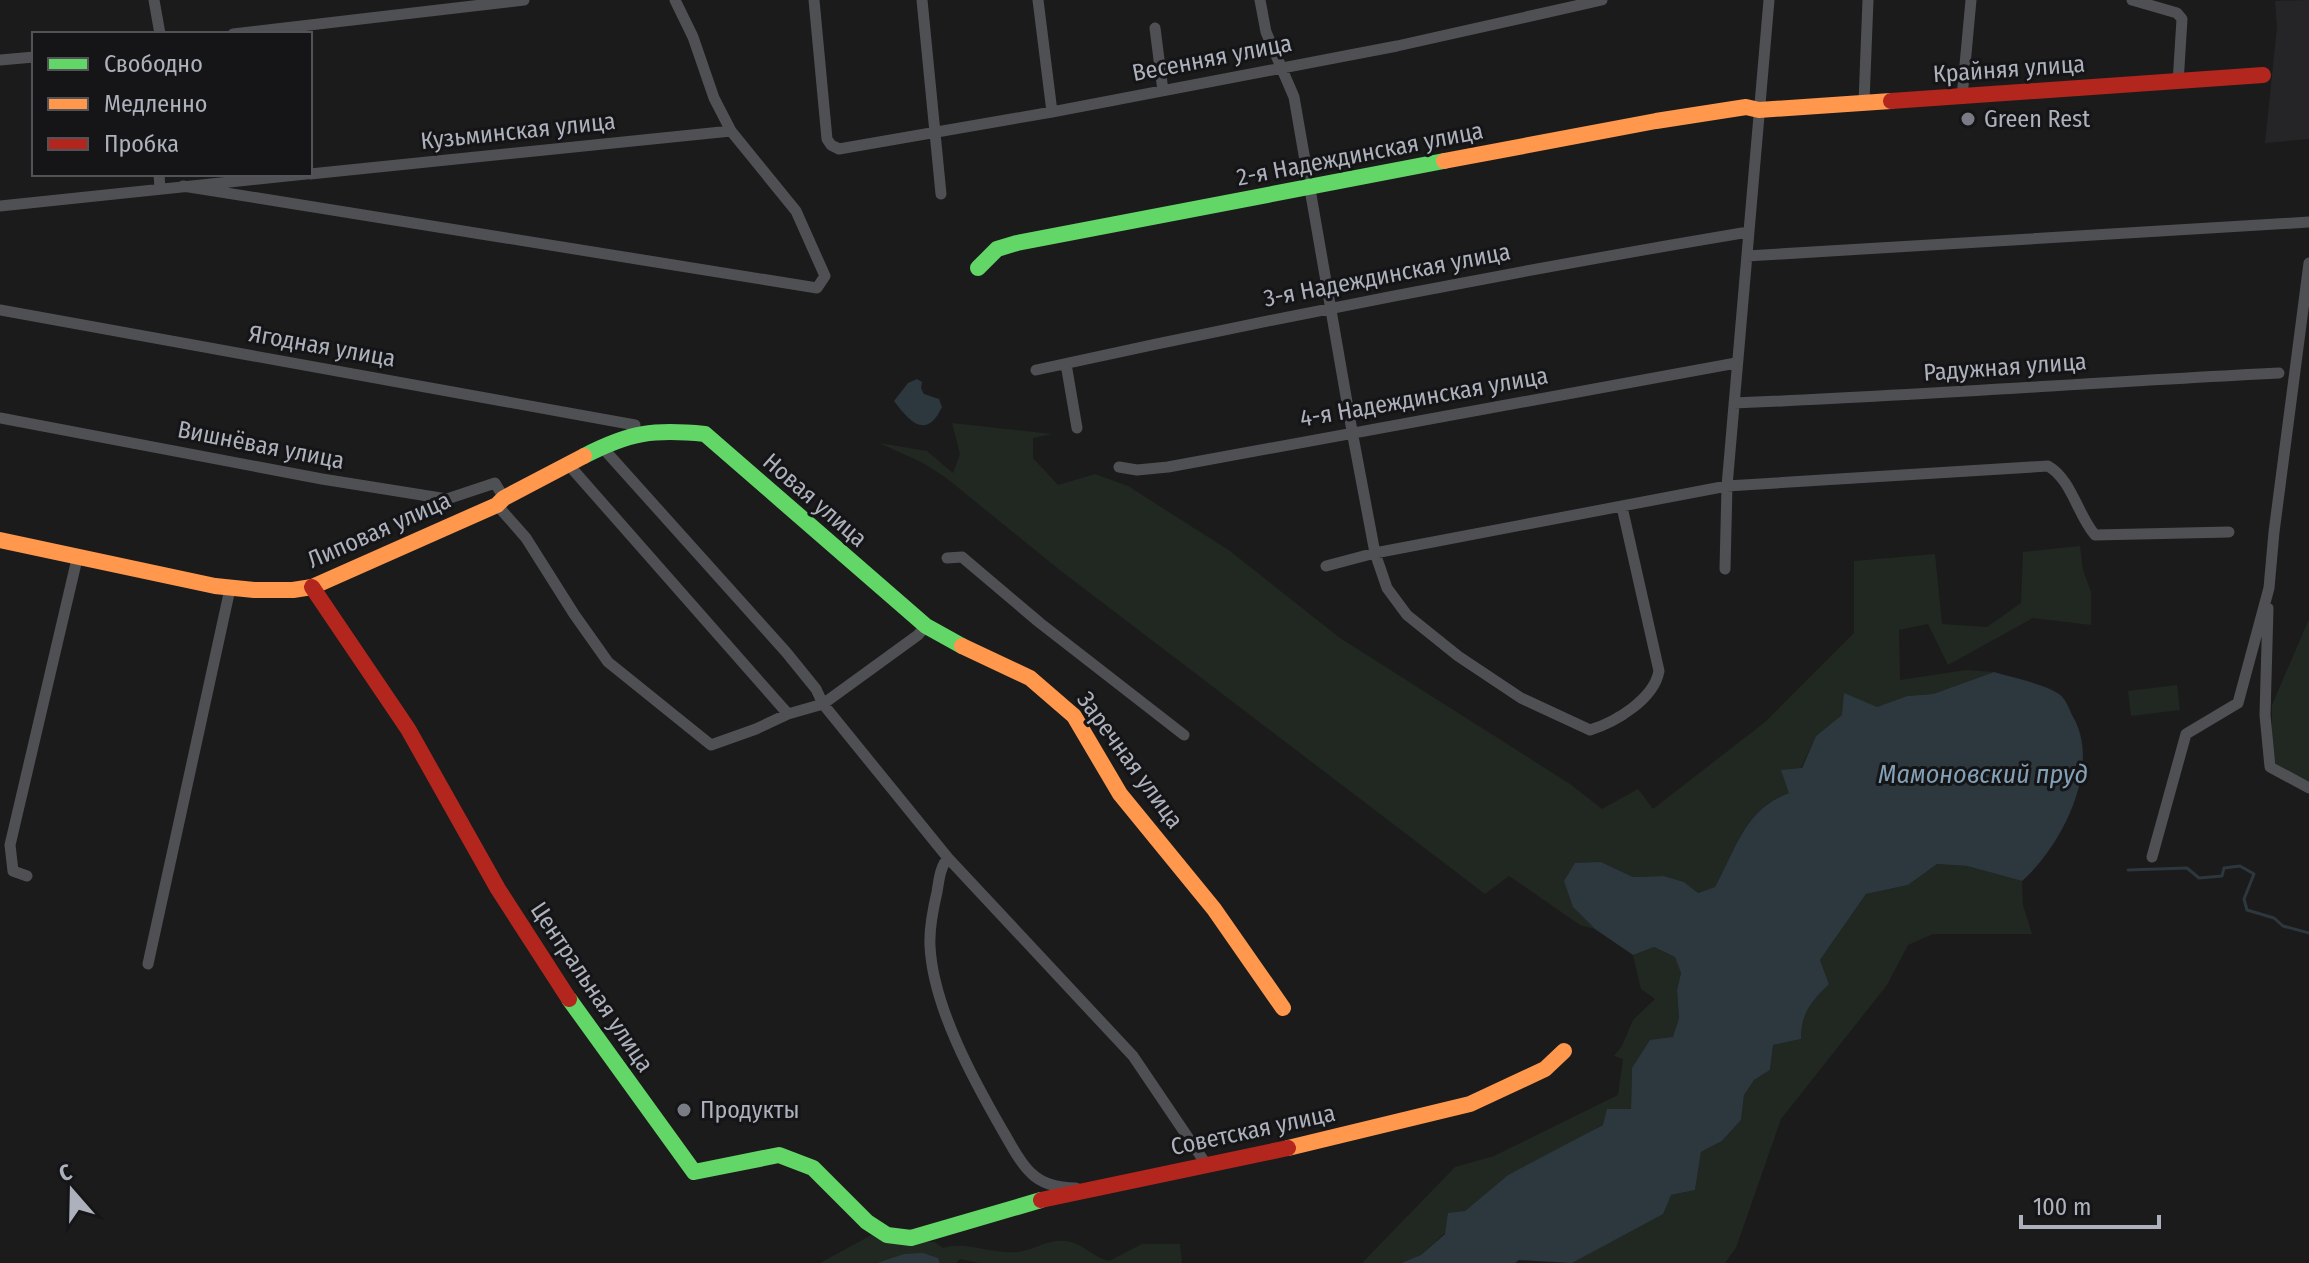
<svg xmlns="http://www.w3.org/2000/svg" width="2309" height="1263" font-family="'Fira Sans Condensed',sans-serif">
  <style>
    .built { fill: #252527 }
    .green { fill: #202821 }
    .water { fill: #2d373e }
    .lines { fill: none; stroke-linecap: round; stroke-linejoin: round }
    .stream { stroke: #2d373e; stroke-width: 3 }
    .street { stroke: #4f5054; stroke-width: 11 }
    .fast { stroke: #63d668; stroke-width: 16 }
    .slow { stroke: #ff974d; stroke-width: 16 }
    .jam { stroke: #b3261e; stroke-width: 16 }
    .poi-dot { fill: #797c84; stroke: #151517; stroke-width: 3 }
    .labels { text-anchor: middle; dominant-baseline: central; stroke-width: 6; stroke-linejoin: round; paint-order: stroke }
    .street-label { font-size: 24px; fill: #acb1bc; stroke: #151517 }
    .poi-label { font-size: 24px; fill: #acb1bc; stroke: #151517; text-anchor: start }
    .water-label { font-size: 26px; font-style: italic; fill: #83a1b6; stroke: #151517 }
  </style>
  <rect width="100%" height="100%" fill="#1b1b1b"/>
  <path class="built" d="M 2309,0 L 2309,139 L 2265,143 L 2277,27 L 2275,1 Z"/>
  <path class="green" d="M 952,423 L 1052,434 L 1033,438 L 1033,458 L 1058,485 L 1095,474 L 1128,486 L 1230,551 L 1340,638 L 1570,784 L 1602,809 L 1638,789 L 1653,809 L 1765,722 L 1854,633 L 1854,561 L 1935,554 L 1942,624 L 1987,627 L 2021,603 L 2023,552 L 2080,546 L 2083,570 L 2091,592 L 2091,625 L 2033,618 L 1948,665 L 1928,624 L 1899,630 L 1900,680 L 1966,670 L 1994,672 L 1933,694 L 1907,696 L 1877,707 L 1843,715 L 1816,736 L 1789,793 C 1746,807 1735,849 1716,887 L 1698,893 L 1684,882 L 1664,876 L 1633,877 L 1601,862 L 1573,907 L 1595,929 L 1580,925 L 1509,876 L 1485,894 L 1061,571 L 945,477 L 923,463 L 879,443 L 927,451 L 953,473 L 960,454 Z
    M 2309,619 L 2309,793 L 2276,766 L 2272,752 L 2272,705 Z
    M 2177,685 L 2180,710 L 2131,716 L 2128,691 Z
    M 1937,864 L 1967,866 L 2022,881 L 2023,905 L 2032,934 L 1933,934 L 1908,945 L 1887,985 L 1781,1119 L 1736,1248 L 1725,1263 L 1572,1263 L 1633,1229 L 1671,1195 L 1695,1190 L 1701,1152 L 1722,1141 L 1741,1120 L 1744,1095 L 1754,1080 L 1770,1070 L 1773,1045 L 1801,1039 C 1801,1013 1811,1002 1829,984 L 1820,960 L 1866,894 L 1908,885 Z
    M 1654,947 L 1675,957 L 1681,973 L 1677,990 L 1679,1018 L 1673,1038 L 1632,1068 L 1631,1109 L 1545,1157 L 1508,1175 L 1465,1211 L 1445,1233 L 1421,1255 L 1401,1263 L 1362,1263 L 1455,1167 L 1494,1156 L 1618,1095 L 1623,1059 L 1614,1056 L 1622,1046 L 1633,1020 L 1655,999 L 1641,989 L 1633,955 Z
    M 875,1233 L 897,1241 L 935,1242 L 943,1248 C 965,1240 999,1257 1023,1251 C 1039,1247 1053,1237 1071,1242 C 1084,1245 1093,1257 1109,1261 L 1142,1244 L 1180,1244 L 1182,1263 L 980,1263 L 960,1259 L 956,1263 L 940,1263 L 938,1258 C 907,1248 900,1261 873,1263 C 856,1263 838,1263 820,1263 Z"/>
  <path class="water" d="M 917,379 L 922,382 L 921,388 L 924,394 L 939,399 L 942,407 C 926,441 909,421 894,401 L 908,383 Z
    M 1994,672 C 2014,678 2041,683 2059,694 C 2065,698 2069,708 2072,715 C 2103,765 2062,846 2022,881 L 1967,866 L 1937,864 L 1908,885 L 1866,894 L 1820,960 L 1829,984 C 1811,1002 1801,1013 1801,1039 L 1773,1045 L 1770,1070 L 1754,1080 L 1744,1095 L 1741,1120 L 1722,1141 L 1701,1152 L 1695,1190 L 1671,1195 L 1663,1214 L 1572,1263 L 1519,1260 L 1515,1263 L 1401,1263 L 1421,1255 L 1445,1234 L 1448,1213 L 1465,1211 L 1508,1175 L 1603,1125 L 1607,1109 L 1631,1109 L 1632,1068 L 1650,1040 L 1673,1037 L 1679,1018 L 1677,990 L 1681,973 L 1675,957 L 1654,947 L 1633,955 L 1595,929 L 1573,907 L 1564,881 L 1575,863 L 1601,862 L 1633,877 L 1664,876 L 1684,882 L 1698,893 L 1715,887 C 1736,849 1745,808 1789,793 L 1781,770 L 1802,768 L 1816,736 L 1842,715 L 1844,693 L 1877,707 L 1907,696 L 1933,694 Z
    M 923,1253 L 938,1258 L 940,1263 L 877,1263 L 904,1254 Z"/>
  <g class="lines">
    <path class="stream" d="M 2128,870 L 2187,868 L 2199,878 L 2222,876 L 2224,868 L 2240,866 L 2254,874 L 2244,899 L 2247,910 L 2274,918 L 2283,926 L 2309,933"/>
    <path class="street" d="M 154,0 L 160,34
      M 814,0 L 827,139 L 831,145 L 839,149 L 1052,112 L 1397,46 L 1602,0
      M 922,0 L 941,194
      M 1038,0 L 1052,112
      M 1260,0 L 1266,32 L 1294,97 L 1352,431 L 1375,553 L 1387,588 L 1407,615 L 1458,656 L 1521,698 L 1590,730 C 1616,722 1654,699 1659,671 L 1622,507
      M 2132,0 L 2177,13 L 2182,19 L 2178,83
      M 1155,28 L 1163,91
      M 233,34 L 524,0
      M 0,60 L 34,57
      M 1962,97 L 1971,0
      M 1864,102 L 1868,0
      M 159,174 L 160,189
      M 310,174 L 731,131
      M 183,186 L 817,288 L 825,276 L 796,211 L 731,131 L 714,98 L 693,37 L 675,0
      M 0,206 L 306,174
      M 1747,256 L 2309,222
      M 0,310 L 635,425
      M 1066,364 L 1077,428
      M 1036,370 C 1272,318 1510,272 1748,232
      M 1734,403 C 1916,396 2097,382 2279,373
      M 0,418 L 322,479 L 447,499 L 495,483 L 504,498
      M 602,447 L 786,652 L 816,689 L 823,704 L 948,858 L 1133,1056 L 1206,1164
      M 568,464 L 788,714
      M 1119,467 L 1137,470 L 1168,467 L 1736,363
      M 497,505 L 526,538 L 574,614 L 608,662 L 711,745 L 756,729 L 788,714 L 823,704 L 918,635 L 926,626
      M 947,558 L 962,557 L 1040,623 L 1184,735
      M 1326,566 L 1375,553 L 1727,486 L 2048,466 C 2072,480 2077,514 2095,535 L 2229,532
      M 1725,569 L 1727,486 L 1769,0
      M 2268,608 L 2265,715 L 2270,767 L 2309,788
      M 2152,857 L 2186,734 L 2238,703 L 2269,588 L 2274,532 L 2309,263
      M 948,858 C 940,867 939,880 937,892 C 933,909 929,928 930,946 C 933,1007 974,1081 1004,1133 C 1012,1146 1019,1162 1031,1173 C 1043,1185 1060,1188 1076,1188
      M 27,876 L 13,871 L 10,845 L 77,559
      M 148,964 L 230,589"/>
    <path class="fast" d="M 978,268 L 997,249 L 1017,243 L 1444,161
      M 584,456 C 630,432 654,429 705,434 L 926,626 L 962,646
      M 569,999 L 694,1172 L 779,1155 L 813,1168 L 867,1222 L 887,1235 L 911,1238 L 1041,1200"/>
    <path class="slow" d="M 1444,161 L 1656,121 L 1746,107 L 1759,110 L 1891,101
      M 0,540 L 215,586 L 254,590 L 293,590 L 312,587 L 497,505 L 504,498 L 584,456
      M 962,646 L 1030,678 L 1074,716 L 1120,794 L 1214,909 L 1283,1008
      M 1288,1148 L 1470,1104 L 1545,1069 L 1564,1051"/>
    <path class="jam" d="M 1891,101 L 2263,75
      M 312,587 L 408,729 L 498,889 L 569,999
      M 1041,1200 L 1288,1148"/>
  </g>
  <g class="poi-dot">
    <circle cx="1968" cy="119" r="8"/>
    <circle cx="684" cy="1110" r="8"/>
  </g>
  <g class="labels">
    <g class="street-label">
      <text transform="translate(1212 58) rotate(-11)">Весенняя улица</text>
      <text transform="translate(2009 69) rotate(-4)">Крайняя улица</text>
      <text transform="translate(518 131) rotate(-6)">Кузьминская улица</text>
      <text transform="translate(1360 154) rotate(-11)">2-я Надеждинская улица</text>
      <text transform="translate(1387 275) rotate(-11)">3-я Надеждинская улица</text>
      <text transform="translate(322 346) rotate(10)">Ягодная улица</text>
      <text transform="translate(2005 367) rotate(-4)">Радужная улица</text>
      <text transform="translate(1424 397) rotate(-10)">4-я Надеждинская улица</text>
      <text transform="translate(261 445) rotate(11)">Вишнёвая улица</text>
      <text transform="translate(815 500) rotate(41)">Новая улица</text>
      <text transform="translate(379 530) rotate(-24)">Липовая улица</text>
      <text transform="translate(1130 760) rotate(54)">Заречная улица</text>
      <text transform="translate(592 987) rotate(56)">Центральная улица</text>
      <text transform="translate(1253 1130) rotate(-12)">Советская улица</text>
    </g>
    <g class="poi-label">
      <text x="1984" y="119">Green Rest</text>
      <text x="700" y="1110">Продукты</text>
    </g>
    <g class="water-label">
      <text x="1983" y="774">Мамоновский пруд</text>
    </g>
  </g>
  <rect x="32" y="32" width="280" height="144" fill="#151517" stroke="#515359" stroke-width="2"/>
  <rect x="48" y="58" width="40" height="12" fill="#63d668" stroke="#515359" stroke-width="2"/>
  <text x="104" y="72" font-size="24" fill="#acb1bc">Свободно</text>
  <rect x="48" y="98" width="40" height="12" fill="#ff974d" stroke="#515359" stroke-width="2"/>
  <text x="104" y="112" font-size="24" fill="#acb1bc">Медленно</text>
  <rect x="48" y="138" width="40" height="12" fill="#b3261e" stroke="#515359" stroke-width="2"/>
  <text x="104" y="152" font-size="24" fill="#acb1bc">Пробка</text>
  <g transform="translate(72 1191) rotate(340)" stroke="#151517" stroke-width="6" paint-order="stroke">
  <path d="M0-6L14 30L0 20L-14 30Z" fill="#acb1bc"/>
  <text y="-12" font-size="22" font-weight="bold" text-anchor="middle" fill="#acb1bc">С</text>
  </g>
  <path d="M2021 1215v12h138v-12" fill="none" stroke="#acb1bc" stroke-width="4"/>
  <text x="2033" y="1215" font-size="24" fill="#acb1bc" stroke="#151517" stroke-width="6" paint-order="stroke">100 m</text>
</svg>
